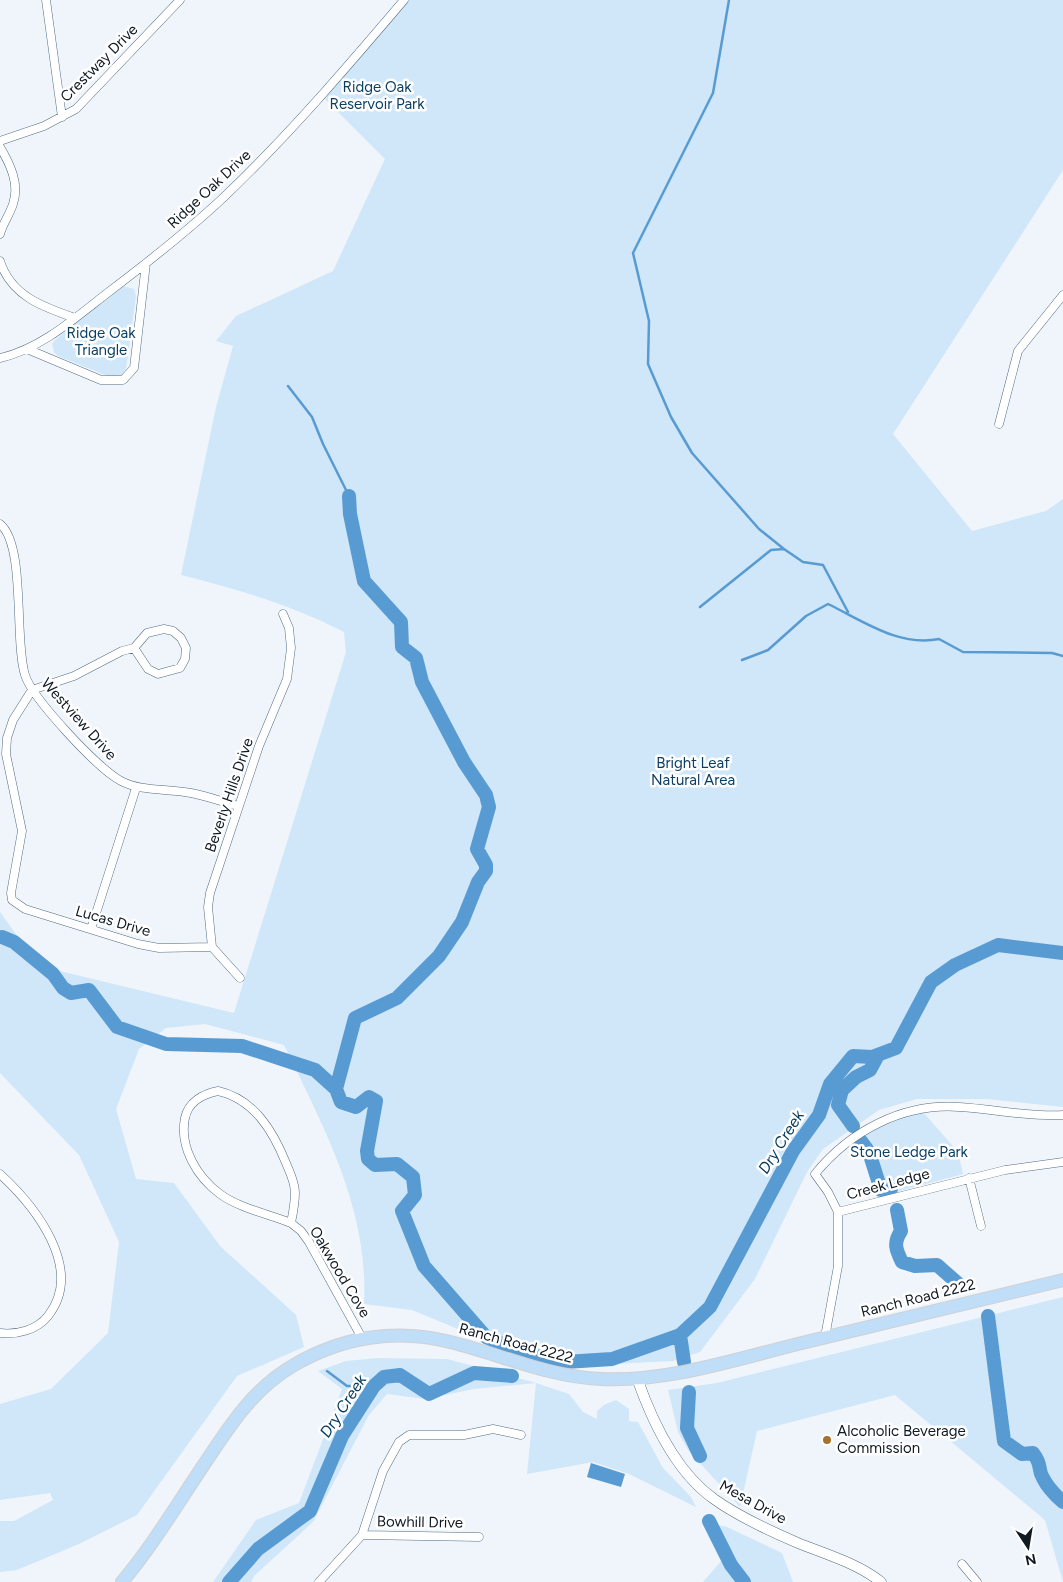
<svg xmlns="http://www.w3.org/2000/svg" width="1063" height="1582" font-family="Figtree,sans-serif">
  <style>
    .green { fill: #d0e6f9 }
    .water { fill: #589bd2 }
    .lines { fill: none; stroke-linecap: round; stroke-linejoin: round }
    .stream { stroke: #589bd2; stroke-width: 2.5 }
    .river { stroke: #589bd2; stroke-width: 14 }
    .minor-casing { stroke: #516c83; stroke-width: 9 }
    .tertiary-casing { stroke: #516c83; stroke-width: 11 }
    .primary-casing { stroke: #cfd1d3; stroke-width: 14 }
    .minor { stroke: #fff; stroke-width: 8 }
    .tertiary { stroke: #fff; stroke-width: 10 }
    .primary { stroke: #c0def7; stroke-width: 12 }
    .poi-dot { fill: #a6712b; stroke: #fff; stroke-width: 2 }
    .labels { text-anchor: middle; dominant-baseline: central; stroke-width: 5; stroke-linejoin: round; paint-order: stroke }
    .street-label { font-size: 15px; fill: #0f1a23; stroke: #fff }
    .park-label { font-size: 15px; fill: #0b4064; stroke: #fff }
    .poi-label { font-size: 15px; fill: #0f1a23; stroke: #fff; text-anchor: start }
    .water-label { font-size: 16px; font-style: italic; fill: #033a5e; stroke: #fff }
  </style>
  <rect width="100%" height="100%" fill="#eff5fb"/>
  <path class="green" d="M 408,0 L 1063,0 L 1063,170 L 893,434 L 972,531 L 1046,511 L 1063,499 L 1063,1107 L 987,1099 L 917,1099 L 879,1110 L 823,1149 L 807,1172 L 755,1279 L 700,1352 L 673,1361 L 590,1365 L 539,1357 L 475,1336 L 412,1310 L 364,1304 C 369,1209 324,1128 284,1045 L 205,1024 L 166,1028 L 139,1049 L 116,1109 L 136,1179 L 174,1183 L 220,1246 L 296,1315 L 304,1347 L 237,1376 L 137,1515 L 79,1544 L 17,1570 L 0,1572 L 0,1521 L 14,1521 L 53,1500 L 50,1493 L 0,1500 L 0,1404 L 51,1389 L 108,1333 L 119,1242 L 79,1155 L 0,1073 L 0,912 L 39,966 L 234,1013 L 346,652 L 344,632 C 294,606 237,589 181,575 L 216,407 L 233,346 L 216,341 L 236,316 L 333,271 L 385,159 L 325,99 Z
    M 123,286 L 134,289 L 136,296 L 126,369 L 121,375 L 110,377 L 58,356 L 54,352 L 52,344 L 55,340 Z
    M 923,1112 L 958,1152 L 963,1174 L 877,1197 L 863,1134 L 890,1121 Z
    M 1063,1297 L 1063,1582 L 1045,1520 L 895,1395 L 757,1431 L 740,1507 L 688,1450 L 678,1432 L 668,1390 L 717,1383 Z
    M 378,1358 L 447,1359 L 536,1383 L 569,1394 L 583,1412 L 597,1419 L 597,1411 L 604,1405 L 616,1400 L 629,1409 L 629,1421 L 638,1422 L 663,1468 L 691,1497 L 696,1507 L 629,1474 L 593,1462 L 527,1474 L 536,1383 L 474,1389 L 425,1399 L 387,1394 L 369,1415 L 313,1522 L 254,1576 L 251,1582 L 213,1582 L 256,1520 L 299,1503 L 342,1389 L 318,1371 L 346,1361 Z
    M 714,1524 L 727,1527 L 782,1553 L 793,1582 L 703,1582 L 722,1560 Z"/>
  <path class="water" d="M 591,1463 L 625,1474 L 621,1487 L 587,1477 Z"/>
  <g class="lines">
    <path class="stream" d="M 729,0 L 713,93 L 633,253 L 649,321 L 648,364 L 671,417 L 692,453 L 759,529 L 784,549
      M 288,386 L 312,417 L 323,444 L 349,496
      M 700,607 L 771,550 L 784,549 L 803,562 L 823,565 L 848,612
      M 742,660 L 768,650 L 806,616 L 828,604 C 863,621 899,647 939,639 L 963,652 L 1052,653 L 1063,656
      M 0,935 L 2,937
      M 327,1371 L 347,1386 L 374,1386"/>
    <path class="river" d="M 2,937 L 14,942 L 53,974 L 63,988 L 71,993 L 89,990 L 117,1027 L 166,1044 L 242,1046 L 315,1070 L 336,1089 L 341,1102 L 356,1107 L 369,1097 L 376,1101 L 367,1151 L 368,1159 L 375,1165 L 397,1164 L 413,1177 L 415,1195 L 402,1211 L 424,1266 L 486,1337 L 522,1353 L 565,1362 L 612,1359 L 680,1335 L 710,1307 L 793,1151 L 819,1115 L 830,1084 L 853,1056 L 872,1057 L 896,1048 L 931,982 L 955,965 L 998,945 L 1063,953
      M 336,1089 L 355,1018 L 397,998 L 439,956 L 462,922 L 478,882 L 486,871 L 486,865 L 477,849 L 489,807 L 486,795 L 464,762 L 422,682 L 416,658 L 402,647 L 401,622 L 364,581 L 350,514 L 349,496
      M 853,1126 L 838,1105 L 842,1090 L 856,1077 L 870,1070 L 878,1055
      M 861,1141 L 869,1152 L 881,1190 L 891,1189
      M 897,1210 L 901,1231 C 893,1243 896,1250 902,1262 L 915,1266 L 937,1265 L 962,1287
      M 988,1316 L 1004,1441 L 1022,1454 L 1033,1453 C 1043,1466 1037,1468 1043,1478 C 1048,1488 1055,1495 1063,1502
      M 680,1335 L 684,1362
      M 689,1392 L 687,1428 L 700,1456
      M 709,1521 L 731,1565 L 744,1582
      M 229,1582 L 258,1549 L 310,1511 L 342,1436 L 374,1386 L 384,1377 L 400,1375 L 429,1394 L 474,1373 L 512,1376"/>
    <defs>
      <path id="minor" d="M 46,0 L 62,117
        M 0,141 L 44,126 L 76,109 L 180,0
        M 0,147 C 10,164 20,184 13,204 C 10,214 3,223 0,234
        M 0,261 C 11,296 43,307 75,318
        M 27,349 L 101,380 L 123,380 L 134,368 L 146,263
        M 0,358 C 40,349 74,319 106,294 C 147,263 188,231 225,196 C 289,135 347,67 404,0
        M 999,424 L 1018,351 L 1063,295
        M 0,524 C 26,545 14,640 25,675 C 32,698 98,769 121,781 C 142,792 167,788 191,793 C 207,796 223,802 238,806
        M 134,648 L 148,669 L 158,674 L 180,668 L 185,659 L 186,648 L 181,638 L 173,631 L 164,629 L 147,633 L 134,648 L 122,651 L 74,676 L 32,690 L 13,720 L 7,738 L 6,754 L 22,831 L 11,893 L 12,900 L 25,909 L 138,944 L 159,948 L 212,947
        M 91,929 L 136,788
        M 240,978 L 212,947 L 208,907 L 210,893 L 259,746 L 287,679 L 291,648 L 289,628 L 283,614
        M 218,1091 C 254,1099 273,1131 286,1163 C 290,1173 295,1182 295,1193 C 295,1203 293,1213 291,1223 C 268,1214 239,1208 220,1194 C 197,1177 179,1147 185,1118 C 188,1102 203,1094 218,1091 Z
        M 0,1174 C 35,1206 85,1269 48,1316 C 37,1330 17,1335 0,1333
        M 969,1178 L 981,1226
        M 838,1212 L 1005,1170 L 1063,1162
        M 291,1223 L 301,1231 L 309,1242 L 362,1338
        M 825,1337 L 838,1266 L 838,1212 L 828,1192 L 815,1174 C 850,1131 903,1103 959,1107 C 994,1109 1028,1117 1063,1115
        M 362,1535 L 479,1537
        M 962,1564 L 977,1582
        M 319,1582 L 362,1535 L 383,1471 L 399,1442 L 409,1435 L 464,1435 L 493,1429 L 521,1435"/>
      <path id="tertiary" d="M 637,1378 C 652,1421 676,1472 714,1499 C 739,1517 770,1531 798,1543 C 825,1554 857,1563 881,1582"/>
      <path id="primary" d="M 122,1582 C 153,1545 178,1503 205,1463 C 230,1425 254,1388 294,1365 C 342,1337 396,1328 450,1342 C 500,1354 548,1377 601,1379 C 669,1382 736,1359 802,1343 C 889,1322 976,1301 1063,1280"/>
    </defs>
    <use href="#minor" class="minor-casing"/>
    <use href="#tertiary" class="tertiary-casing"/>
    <use href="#primary" class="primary-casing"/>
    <use href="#minor" class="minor"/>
    <use href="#tertiary" class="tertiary"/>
    <use href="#primary" class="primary"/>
  </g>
  <circle class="poi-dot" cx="827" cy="1440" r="5"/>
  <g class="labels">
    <g class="street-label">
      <text transform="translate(99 63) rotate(-45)">Crestway Drive</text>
      <text transform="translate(209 189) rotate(-43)">Ridge Oak Drive</text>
      <text transform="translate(79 719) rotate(48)">Westview Drive</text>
      <text transform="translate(229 795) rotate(-71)">Beverly Hills Drive</text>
      <text transform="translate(113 921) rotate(16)">Lucas Drive</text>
      <text transform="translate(888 1184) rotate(-15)">Creek Ledge</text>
      <text transform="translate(340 1272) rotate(59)">Oakwood Cove</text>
      <text transform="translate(918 1298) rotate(-14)">Ranch Road 2222</text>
      <text transform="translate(516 1343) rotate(15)">Ranch Road 2222</text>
      <text transform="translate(753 1502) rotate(29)">Mesa Drive</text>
      <text transform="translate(420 1522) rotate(1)">Bowhill Drive</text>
    </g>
    <g class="park-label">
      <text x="377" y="87">Ridge Oak<tspan x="377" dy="17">Reservoir Park</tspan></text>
      <text x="101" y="333">Ridge Oak<tspan x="101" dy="17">Triangle</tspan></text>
      <text x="693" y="763">Bright Leaf<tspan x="693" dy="17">Natural Area</tspan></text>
      <text x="909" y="1152">Stone Ledge Park</text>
    </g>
    <g class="poi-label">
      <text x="837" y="1431">Alcoholic Beverage<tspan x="837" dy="17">Commission</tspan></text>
    </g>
    <g class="water-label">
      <text transform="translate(781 1142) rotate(-58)">Dry Creek</text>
      <text transform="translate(343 1406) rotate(-57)">Dry Creek</text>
    </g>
  </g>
  <g transform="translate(1028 1547) rotate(168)" stroke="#ffffff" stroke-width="4" paint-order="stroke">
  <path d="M0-4L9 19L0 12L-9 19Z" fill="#0f1a23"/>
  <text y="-8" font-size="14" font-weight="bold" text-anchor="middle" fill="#0f1a23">N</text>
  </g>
</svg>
